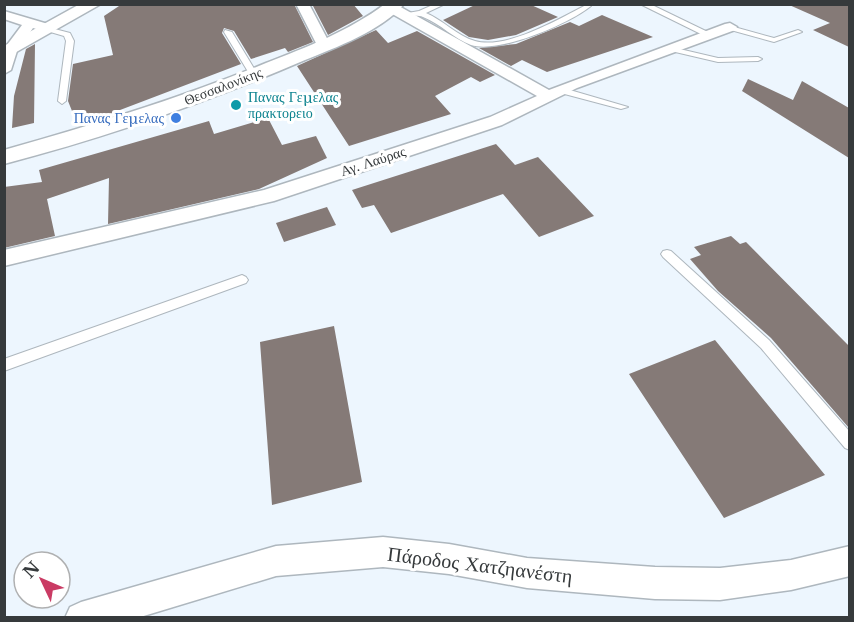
<svg xmlns="http://www.w3.org/2000/svg" width="854" height="622" font-family="'Libre Baskerville',serif">
  <style>
    .building { fill: #857a77 }
    .lines { fill: none; stroke-linecap: round; stroke-linejoin: round }
    .service-casing { stroke: #aeb7be; stroke-width: 2 }
    .minor-casing { stroke: #aeb7be; stroke-width: 3 }
    .tertiary-casing { stroke: #aeb7be; stroke-width: 3 }
    .service { fill: #fff; fill-rule: evenodd }
    .minor { fill: #fff; fill-rule: evenodd }
    .tertiary { fill: #fff; fill-rule: evenodd }
    .culture-dot { fill: #0f9aa8; stroke: #fff; stroke-width: 2 }
    .shop-dot { fill: #3f7fe0; stroke: #fff; stroke-width: 2 }
    .labels { text-anchor: middle; dominant-baseline: central; stroke-width: 6; stroke-linejoin: round; paint-order: stroke }
    .far-street-label { font-size: 14px; fill: #363a3c; stroke: #fff }
    .far-culture-label { font-size: 14px; fill: #0d838f; stroke: #fff; text-anchor: start }
    .far-shop-label { font-size: 14px; fill: #366cbe; stroke: #fff; text-anchor: end }
    .near-street-label { font-size: 20px; fill: #363a3c; stroke: #fff }
  </style>
  <rect width="100%" height="100%" fill="#edf6fe"/>
  <path class="building" d="M 128,4 L 294,4 L 313,42 L 288,52 L 285,48 L 251,59 L 234,31 L 224,28 L 222,33 L 241,64 L 78,126 L 68,101 L 73,64 L 113,55 L 104,16 L 119,6 Z
    M 312,4 L 353,4 L 363,16 L 328,35 Z
    M 477,4 L 529,4 L 558,17 L 516,35 L 488,40 L 469,37 L 443,20 Z
    M 787,4 L 849,4 L 849,47 L 813,30 L 830,23 Z
    M 602,15 L 653,37 L 547,72 L 522,60 L 511,66 L 479,48 L 516,44 L 570,22 L 579,26 Z
    M 376,30 L 388,43 L 417,31 L 495,75 L 480,82 L 471,77 L 435,96 L 451,114 L 349,146 L 297,66 Z
    M 35,44 L 34,123 L 12,128 L 14,96 L 26,49 Z
    M 748,79 L 793,100 L 802,81 L 849,108 L 849,158 L 742,91 Z
    M 268,118 L 282,145 L 316,136 L 327,158 L 259,189 L 108,224 L 109,178 L 47,199 L 55,236 L 4,248 L 4,187 L 42,182 L 39,170 L 209,121 L 214,134 Z
    M 496,144 L 515,165 L 538,157 L 594,216 L 539,237 L 503,194 L 391,233 L 374,205 L 362,208 L 352,190 Z
    M 327,207 L 336,225 L 284,242 L 276,223 Z
    M 731,236 L 740,244 L 746,242 L 849,346 L 849,428 L 771,338 L 718,291 L 690,259 L 701,255 L 694,247 Z
    M 334,326 L 362,482 L 272,505 L 260,342 Z
    M 715,340 L 825,475 L 724,518 L 629,374 Z"/>
  <g class="lines">
    <defs>
      <path id="service" d="M 435,4 L 445,4 L 426,13 C 443,20 457,36 475,41 C 506,50 559,19 586,5 L 591,6 C 569,24 499,54 471,45 C 454,39 441,24 423,17 C 416,14 408,18 402,14 L 419,11 Z
        M 640,4 L 650,4 L 714,35 L 707,37 Z
        M 727,25 L 774,38 L 798,30 L 802,32 L 774,42 L 727,29 Z
        M 47,27 L 70,33 L 74,41 L 66,101 L 62,104 L 58,101 L 66,41 L 64,36 L 47,31 Z
        M 225,30 L 232,32 L 258,75 L 257,77 L 250,75 L 224,32 Z
        M 671,47 L 718,58 L 758,57 L 762,59 L 758,61 L 718,62 L 671,51 Z
        M 557,88 L 563,88 L 628,107 L 621,109 L 557,92 Z
        M 667,250 L 671,251 L 769,340 L 850,432 L 850,450 L 845,448 L 761,348 L 663,257 L 661,254 L 663,251 Z
        M 242,275 L 246,277 L 248,280 L 246,283 L 4,371 L 4,359 Z"/>
      <path id="minor" d="M 296,4 L 309,4 L 331,46 L 329,49 L 319,49 Z
        M 387,5 L 397,5 L 549,90 L 725,24 L 730,23 L 737,27 L 735,30 L 577,88 L 502,125 L 274,201 L 4,266 L 4,250 L 264,190 L 490,117 L 537,96 L 387,11 L 386,8 Z
        M 4,11 L 48,24 L 50,27 L 43,31 L 33,28 L 17,51 L 11,70 L 4,74 L 4,49 L 22,25 L 4,19 Z
        M 383,537 L 449,544 L 527,558 L 655,567 L 720,568 L 791,560 L 850,546 L 850,576 L 791,590 L 720,600 L 655,599 L 527,588 L 449,574 L 383,567 L 276,576 L 137,618 L 65,618 L 70,607 L 81,602 L 276,546 Z"/>
      <path id="tertiary" d="M 80,4 L 101,4 L 4,59 L 4,46 Z
        M 385,4 L 404,4 C 383,30 335,48 305,60 C 208,102 107,137 4,164 L 4,150 C 93,125 181,98 266,63 C 307,47 349,31 385,4 Z"/>
    </defs>
    <use href="#service" class="service-casing"/>
    <use href="#minor" class="minor-casing"/>
    <use href="#tertiary" class="tertiary-casing"/>
    <use href="#service" class="service"/>
    <use href="#minor" class="minor"/>
    <use href="#tertiary" class="tertiary"/>
  </g>
  <circle class="culture-dot" cx="236" cy="105" r="6"/>
  <circle class="shop-dot" cx="176" cy="118" r="6"/>
  <g class="labels">
    <g class="far-street-label">
      <text transform="translate(223 86) rotate(-21)">Θεσσαλονίκης</text>
      <text transform="translate(373 161) rotate(-18)">Αγ. Λαύρας</text>
    </g>
    <g class="far-culture-label">
      <text x="248" y="97">Πανας Γεμελας<tspan x="248" dy="16">πρακτορειο</tspan></text>
    </g>
    <g class="far-shop-label">
      <text x="164" y="118">Πανας Γεμελας</text>
    </g>
    <g class="near-street-label">
      <text transform="translate(480 565) rotate(7)">Πάροδος Χατζηανέστη</text>
    </g>
  </g>
  <rect width="854" height="622" fill="none" stroke="#363a3c" stroke-width="12"/>
  <g transform="translate(42 580) rotate(314)"><circle r="28" fill="#ffffff" stroke="#afb0b1" stroke-width="1.5"/>
  <path d="M0-4.5L10 22L0 15L-10 22Z" fill="#ca3b64"/>
  <text y="-9" font-size="16" font-weight="bold" text-anchor="middle" fill="#363a3c">N</text>
  </g>
</svg>
